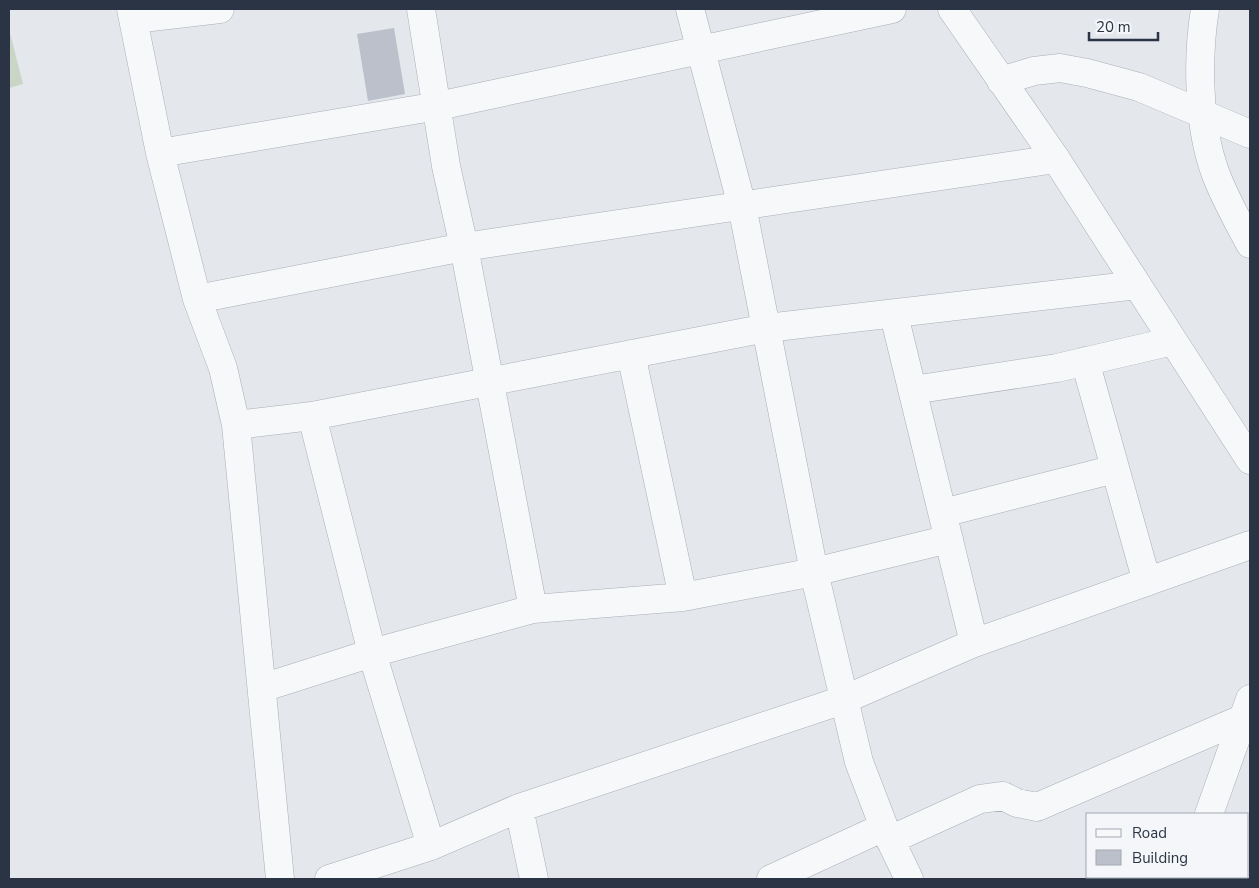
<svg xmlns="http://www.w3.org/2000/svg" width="1259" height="888" font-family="'Nunito Sans',sans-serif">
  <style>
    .green { fill: #c9d6c5 }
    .building { fill: #bbc0ca }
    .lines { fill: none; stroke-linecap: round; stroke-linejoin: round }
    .minor-casing { stroke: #a9aeb7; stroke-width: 29 }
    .minor { stroke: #f7f8fa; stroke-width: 28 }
  </style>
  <rect width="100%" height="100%" fill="#e4e7ec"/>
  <path class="green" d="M 9,29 L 23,84 L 9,88 Z"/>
  <path class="building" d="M 394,28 L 405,94 L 368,101 L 357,34 Z"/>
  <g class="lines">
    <defs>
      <path id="minor" d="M 131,9 L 160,153 L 197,299 L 223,368 L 236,425 L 280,879
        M 421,9 L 446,166 L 464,247 L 533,609
        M 690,9 L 742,206 L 814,572 L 859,762 L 884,827 L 909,879
        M 952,9 L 1056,159 L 1250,460
        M 1205,9 C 1197,58 1198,125 1215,172 C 1224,197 1238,221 1250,244
        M 134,19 L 220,9
        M 1001,81 L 1034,71 L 1060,68 L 1087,73 L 1139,87 L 1250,134
        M 160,153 L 438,106 L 892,9
        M 197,299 L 464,247 L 1056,159
        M 894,315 L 974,643
        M 631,354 L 683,597
        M 1085,361 L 1147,582
        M 913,390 L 1057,368 L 1173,341
        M 312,416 L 372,653 L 431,846
        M 236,425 L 312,416 L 767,328 L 1137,285
        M 943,513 L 1115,469
        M 262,688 L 372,653 L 533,609 L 683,597 L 814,572 L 949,539
        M 519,808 L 534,879
        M 1209,814 L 1250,699
        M 890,840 L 980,799 L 1003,796 L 1017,803 L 1037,807 L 1244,718
        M 329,879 L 431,846 L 519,808 L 843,700 L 974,643 L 1250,545
        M 771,879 L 884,827
        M 1185,879 L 1186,877"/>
    </defs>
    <use href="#minor" class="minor-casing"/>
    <use href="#minor" class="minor"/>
  </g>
  <rect width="1259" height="888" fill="none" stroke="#2b3445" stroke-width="20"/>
  <rect x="1086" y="813" width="162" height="65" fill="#f4f6f9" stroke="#a4a8b1"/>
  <rect x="1096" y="829" width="25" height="8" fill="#f7f8fa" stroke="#a4a8b1"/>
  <text x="1132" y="838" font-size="15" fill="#2b3445">Road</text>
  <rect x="1096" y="850" width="25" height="15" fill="#bbc0ca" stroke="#a4a8b1"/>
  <text x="1132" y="863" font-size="15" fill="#2b3445">Building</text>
  <path d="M1089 32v8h69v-8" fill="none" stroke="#2b3445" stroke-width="2.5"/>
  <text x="1096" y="32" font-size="15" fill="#2b3445" stroke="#f4f6f9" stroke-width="4" paint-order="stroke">20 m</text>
</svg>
